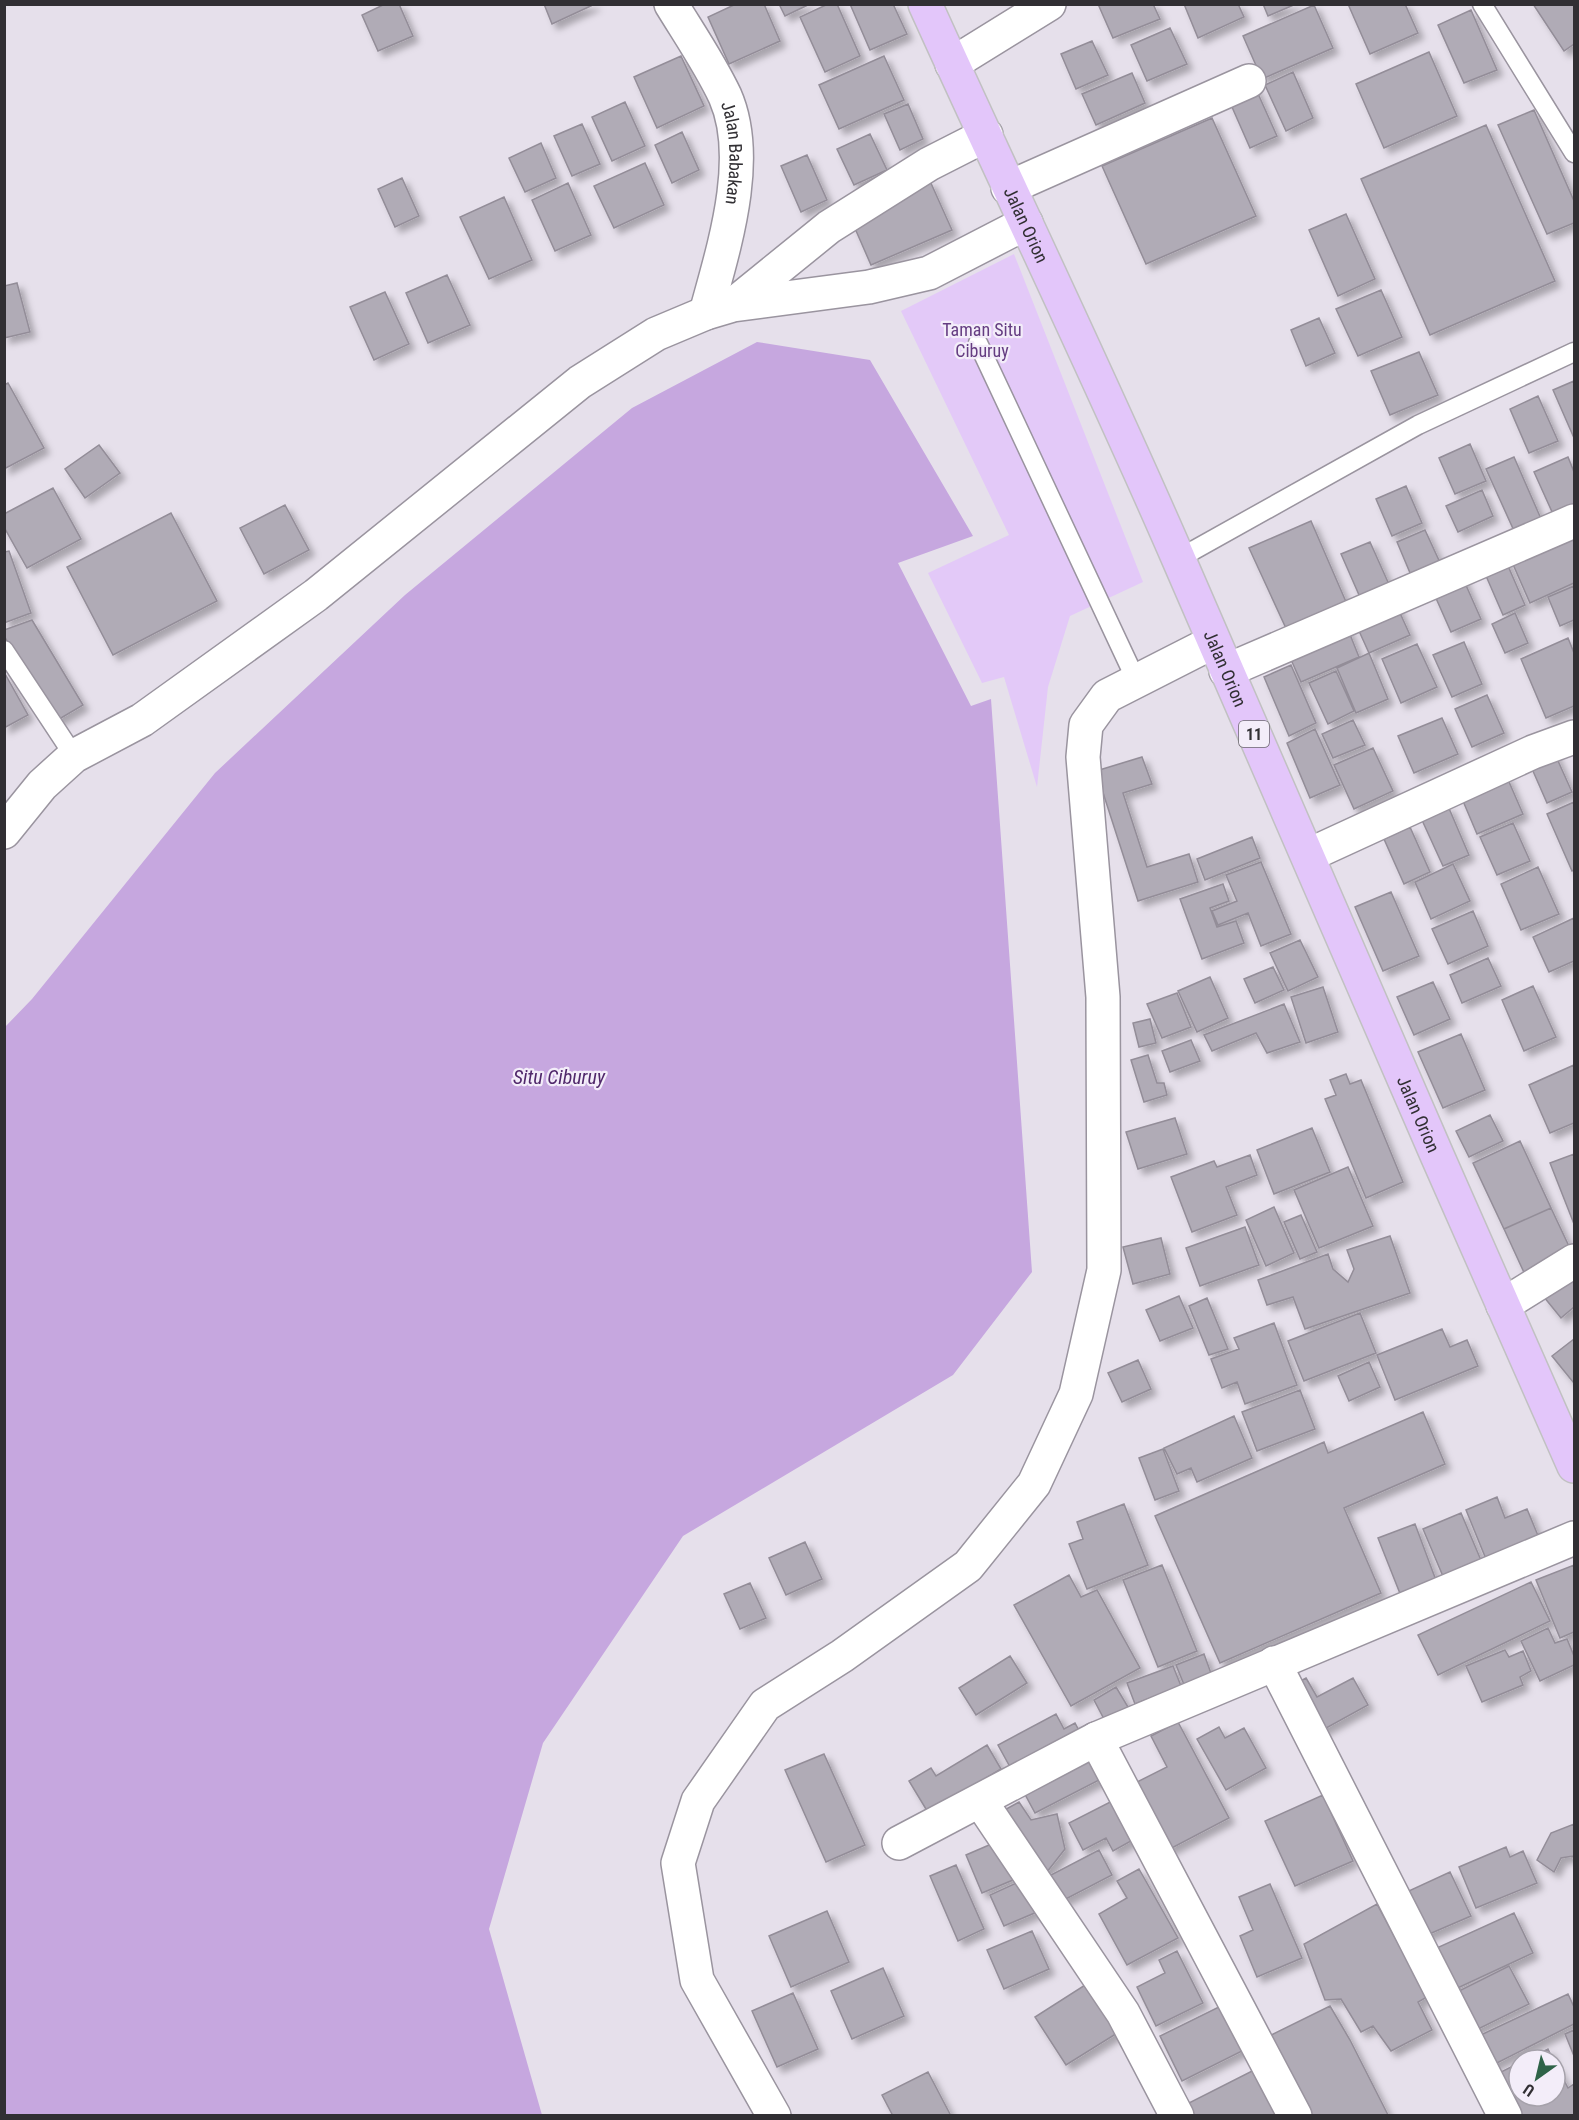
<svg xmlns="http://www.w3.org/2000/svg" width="1579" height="2120" font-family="'Roboto Condensed',sans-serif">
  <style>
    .green { fill: #e3c9f8 }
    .water { fill: #c6a7df }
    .building { fill: #b0abb6; stroke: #938d98; stroke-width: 1.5; filter: url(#shadow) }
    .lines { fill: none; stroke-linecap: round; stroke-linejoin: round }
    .service-casing { stroke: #9a949f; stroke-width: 21 }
    .minor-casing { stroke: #9a949f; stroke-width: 36 }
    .trunk-casing { stroke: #c1c1c2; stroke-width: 36 }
    .service { stroke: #fff; stroke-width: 18 }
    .minor { stroke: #fff; stroke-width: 33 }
    .trunk { stroke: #e3c6fa; stroke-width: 33 }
    .labels { text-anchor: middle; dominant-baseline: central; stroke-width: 4.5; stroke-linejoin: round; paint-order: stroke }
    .shield { fill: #f3edf9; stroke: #6b686e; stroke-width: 1.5 }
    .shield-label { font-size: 16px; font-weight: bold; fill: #312f33 }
    .street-label { font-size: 18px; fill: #312f33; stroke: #f3edf9 }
    .park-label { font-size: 18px; fill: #653d82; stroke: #f3edf9 }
    .water-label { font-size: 20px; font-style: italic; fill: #50286b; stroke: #f3edf9 }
  </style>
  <defs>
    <filter id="shadow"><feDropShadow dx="5.5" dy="5.5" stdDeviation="3" flood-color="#0004"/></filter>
  </defs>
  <rect width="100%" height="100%" fill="#e6e0eb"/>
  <path class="green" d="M 1014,254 L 1143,582 L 1070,616 L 1048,687 L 1037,787 L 1004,677 L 982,683 L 928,573 L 1009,535 L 901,311 Z"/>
  <path class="water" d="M 757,342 L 870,360 L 973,536 L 898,563 L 971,706 L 991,699 L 1032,1272 L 953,1375 L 683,1536 L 543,1743 L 489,1929 L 542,2115 L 5,2115 L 5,1027 L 32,999 L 215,773 L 405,595 L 632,408 Z"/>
  <path class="building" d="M 385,4 L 399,4 L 413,36 L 378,51 L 362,15 Z
    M 544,4 L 595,4 L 552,24 Z
    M 736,4 L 764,4 L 780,41 L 729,64 L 708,17 Z
    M 779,4 L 810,4 L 785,16 Z
    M 828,4 L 837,4 L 860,56 L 825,72 L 800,17 Z
    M 850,4 L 893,4 L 907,34 L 870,50 Z
    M 1098,4 L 1153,4 L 1160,19 L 1113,38 Z
    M 1184,4 L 1238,4 L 1244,17 L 1198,38 Z
    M 1263,4 L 1296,4 L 1268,16 Z
    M 1348,4 L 1405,4 L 1418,33 L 1370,54 Z
    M 1533,4 L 1574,4 L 1574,44 L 1564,51 Z
    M 1314,5 L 1333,48 L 1262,79 L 1243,36 Z
    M 1471,10 L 1497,70 L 1464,83 L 1438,25 Z
    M 1170,28 L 1187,64 L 1147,81 L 1131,45 Z
    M 1092,41 L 1108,75 L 1076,89 L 1061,54 Z
    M 1429,52 L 1457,116 L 1384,148 L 1356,84 Z
    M 681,56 L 704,106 L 657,128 L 634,77 Z
    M 884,56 L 904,100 L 839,129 L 819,85 Z
    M 1293,72 L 1313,118 L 1286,131 L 1265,85 Z
    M 1132,73 L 1145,103 L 1096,125 L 1082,94 Z
    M 1255,87 L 1277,136 L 1250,148 L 1228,98 Z
    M 625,102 L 645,146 L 612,161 L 592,117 Z
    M 908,104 L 923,139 L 900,150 L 884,114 Z
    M 1534,110 L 1574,201 L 1574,223 L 1547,234 L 1498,125 Z
    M 1212,118 L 1256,216 L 1146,264 L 1102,166 Z
    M 582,124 L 600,164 L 572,176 L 554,136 Z
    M 1486,125 L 1555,281 L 1430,335 L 1361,179 Z
    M 682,132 L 699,170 L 672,183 L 655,145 Z
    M 870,134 L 887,170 L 854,185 L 837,149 Z
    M 541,143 L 556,178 L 525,192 L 509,158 Z
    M 807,155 L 827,200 L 801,212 L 781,166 Z
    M 645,163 L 664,205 L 614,228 L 594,186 Z
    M 402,178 L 419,216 L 395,227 L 378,189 Z
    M 930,181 L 952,230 L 871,265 L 850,217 Z
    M 568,183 L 591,235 L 555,251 L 532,200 Z
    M 504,197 L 532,260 L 489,279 L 460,217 Z
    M 1346,214 L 1375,279 L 1338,296 L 1309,230 Z
    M 447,275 L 470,325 L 428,343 L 406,293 Z
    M 17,283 L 30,332 L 4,338 L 4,286 Z
    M 1381,290 L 1402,337 L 1358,356 L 1336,309 Z
    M 385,292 L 409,344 L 374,360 L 350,307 Z
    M 1319,318 L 1335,353 L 1306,366 L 1291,330 Z
    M 1419,352 L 1438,395 L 1390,415 L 1371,371 Z
    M 1574,381 L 1574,438 L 1553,390 Z
    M 8,383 L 44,448 L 4,469 L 4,385 Z
    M 1538,396 L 1558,441 L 1529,453 L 1510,409 Z
    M 1470,444 L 1486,481 L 1455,494 L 1439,458 Z
    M 99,445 L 120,473 L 85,498 L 65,469 Z
    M 1514,457 L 1542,521 L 1515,533 L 1486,469 Z
    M 1568,457 L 1574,472 L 1574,505 L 1553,514 L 1534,472 Z
    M 1406,486 L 1422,523 L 1392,536 L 1376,499 Z
    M 53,488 L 81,539 L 27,568 L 4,527 L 4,514 Z
    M 1482,490 L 1493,516 L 1458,532 L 1446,506 Z
    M 285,505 L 309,550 L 264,574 L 240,528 Z
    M 171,513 L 217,601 L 113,655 L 67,567 Z
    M 1311,521 L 1350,611 L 1290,637 L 1249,548 Z
    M 1574,525 L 1574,583 L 1530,603 L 1508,553 Z
    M 1425,530 L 1442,567 L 1413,580 L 1397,542 Z
    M 1370,542 L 1392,591 L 1363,604 L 1341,554 Z
    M 9,551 L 31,613 L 4,623 L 4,552 Z
    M 1505,559 L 1525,605 L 1503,615 L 1483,569 Z
    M 1461,574 L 1481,619 L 1451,632 L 1431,587 Z
    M 1574,586 L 1574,620 L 1560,626 L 1548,597 Z
    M 1395,602 L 1410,635 L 1369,653 L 1354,620 Z
    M 1515,613 L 1528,643 L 1505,653 L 1492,624 Z
    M 32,620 L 83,705 L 56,721 L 4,636 L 4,630 Z
    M 1347,627 L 1359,657 L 1301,682 L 1288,653 Z
    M 1568,638 L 1574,653 L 1574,706 L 1546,718 L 1521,659 Z
    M 1464,642 L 1482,684 L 1452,697 L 1433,655 Z
    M 1417,644 L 1437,687 L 1401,703 L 1382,659 Z
    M 1369,653 L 1388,699 L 1356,713 L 1337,668 Z
    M 1291,665 L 1316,723 L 1289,736 L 1264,677 Z
    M 1336,671 L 1354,711 L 1328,724 L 1309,683 Z
    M 4,672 L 28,715 L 4,728 Z
    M 1487,695 L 1504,733 L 1472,747 L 1455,709 Z
    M 1442,718 L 1458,754 L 1414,773 L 1398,736 Z
    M 1353,720 L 1365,745 L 1333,758 L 1322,734 Z
    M 1315,729 L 1340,785 L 1310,798 L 1287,743 Z
    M 1373,748 L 1393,791 L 1354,809 L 1334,765 Z
    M 1554,752 L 1572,792 L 1547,803 L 1529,762 Z
    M 1142,757 L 1152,784 L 1123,793 L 1147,867 L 1189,854 L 1198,882 L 1138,901 L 1096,771 Z
    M 1506,775 L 1523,814 L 1477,834 L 1460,794 Z
    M 1574,802 L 1574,870 L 1572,871 L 1547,814 Z
    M 1448,806 L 1469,855 L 1443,866 L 1421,818 Z
    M 1513,823 L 1530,861 L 1497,875 L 1480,837 Z
    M 1410,827 L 1430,872 L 1404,884 L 1384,839 Z
    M 1252,837 L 1260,858 L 1205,880 L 1197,859 Z
    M 1261,862 L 1291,934 L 1261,946 L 1248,913 L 1218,925 L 1212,911 L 1237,901 L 1226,875 Z
    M 1453,864 L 1470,901 L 1431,919 L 1415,882 Z
    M 1538,867 L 1559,914 L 1521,930 L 1501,884 Z
    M 1223,884 L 1229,901 L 1210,908 L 1217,927 L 1236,921 L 1244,943 L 1202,959 L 1180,899 Z
    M 1391,892 L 1419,956 L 1383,971 L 1355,907 Z
    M 1473,911 L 1488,946 L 1448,964 L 1432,929 Z
    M 1574,918 L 1574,961 L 1549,972 L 1533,937 Z
    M 1300,940 L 1318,977 L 1288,991 L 1270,953 Z
    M 1488,958 L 1501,986 L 1462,1003 L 1450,975 Z
    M 1273,967 L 1284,990 L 1255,1003 L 1244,979 Z
    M 1210,977 L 1228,1018 L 1197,1032 L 1178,991 Z
    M 1433,982 L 1450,1019 L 1414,1035 L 1397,997 Z
    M 1533,986 L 1556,1037 L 1524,1051 L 1502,1000 Z
    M 1323,987 L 1338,1032 L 1306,1043 L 1291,997 Z
    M 1177,993 L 1191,1027 L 1162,1038 L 1147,1004 Z
    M 1284,1004 L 1300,1042 L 1267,1053 L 1256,1033 L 1212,1051 L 1204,1035 Z
    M 1150,1019 L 1156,1043 L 1139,1047 L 1133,1023 Z
    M 1461,1034 L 1485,1090 L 1443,1108 L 1418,1052 Z
    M 1191,1040 L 1200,1061 L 1170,1072 L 1162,1051 Z
    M 1148,1055 L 1157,1083 L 1164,1083 L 1167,1095 L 1144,1102 L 1131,1060 Z
    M 1574,1065 L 1574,1123 L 1550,1133 L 1529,1085 Z
    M 1346,1074 L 1350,1084 L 1361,1080 L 1403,1182 L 1366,1198 L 1325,1099 L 1336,1095 L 1330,1080 Z
    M 1490,1115 L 1503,1141 L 1469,1157 L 1456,1131 Z
    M 1175,1118 L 1187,1154 L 1138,1169 L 1126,1132 Z
    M 1312,1128 L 1330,1172 L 1274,1194 L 1257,1150 Z
    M 1520,1141 L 1551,1208 L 1504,1229 L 1473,1163 Z
    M 1574,1154 L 1574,1224 L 1550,1163 Z
    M 1250,1155 L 1257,1175 L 1226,1187 L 1237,1215 L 1192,1232 L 1171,1177 L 1214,1161 L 1217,1167 Z
    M 1348,1167 L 1373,1226 L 1319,1248 L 1294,1190 Z
    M 1274,1207 L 1294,1253 L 1266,1266 L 1246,1220 Z
    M 1551,1208 L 1574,1257 L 1527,1279 L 1504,1229 Z
    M 1301,1215 L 1317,1252 L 1300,1259 L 1284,1222 Z
    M 1245,1227 L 1259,1265 L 1200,1286 L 1186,1248 Z
    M 1390,1236 L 1410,1293 L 1305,1329 L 1293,1297 L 1267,1305 L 1258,1280 L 1328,1254 L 1333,1269 L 1348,1282 L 1354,1269 L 1347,1250 Z
    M 1161,1238 L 1170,1274 L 1133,1284 L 1123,1247 Z
    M 1574,1273 L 1574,1307 L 1561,1318 L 1544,1297 Z
    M 1179,1296 L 1193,1328 L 1160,1341 L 1146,1310 Z
    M 1207,1298 L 1228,1349 L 1209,1355 L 1189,1306 Z
    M 1360,1313 L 1376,1353 L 1304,1381 L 1288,1341 Z
    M 1274,1323 L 1297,1385 L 1245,1404 L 1237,1382 L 1222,1388 L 1211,1359 L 1239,1349 L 1234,1338 Z
    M 1442,1329 L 1450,1347 L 1467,1340 L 1478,1366 L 1395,1400 L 1377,1355 Z
    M 1574,1339 L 1574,1381 L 1573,1382 L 1552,1356 Z
    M 1138,1360 L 1151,1389 L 1122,1402 L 1108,1373 Z
    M 1369,1362 L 1380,1387 L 1349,1401 L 1338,1376 Z
    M 1300,1390 L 1315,1429 L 1257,1451 L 1242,1412 Z
    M 1423,1412 L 1445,1464 L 1344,1508 L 1381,1593 L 1220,1663 L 1155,1516 L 1324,1442 L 1328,1453 Z
    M 1234,1416 L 1252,1458 L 1197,1482 L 1191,1468 L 1177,1474 L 1164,1448 Z
    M 1163,1449 L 1179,1491 L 1155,1500 L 1139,1458 Z
    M 1497,1497 L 1505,1518 L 1527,1509 L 1539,1538 L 1486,1559 L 1466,1510 Z
    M 1124,1504 L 1148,1565 L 1087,1589 L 1069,1544 L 1083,1539 L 1077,1522 Z
    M 1461,1513 L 1483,1565 L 1445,1581 L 1423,1529 Z
    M 1415,1524 L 1437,1583 L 1401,1596 L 1378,1538 Z
    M 805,1542 L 822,1579 L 786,1595 L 769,1558 Z
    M 1162,1565 L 1197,1651 L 1158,1667 L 1123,1580 Z
    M 1574,1565 L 1574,1632 L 1560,1638 L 1536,1580 Z
    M 1069,1575 L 1081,1597 L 1097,1590 L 1140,1668 L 1071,1706 L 1014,1605 Z
    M 1531,1582 L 1550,1621 L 1438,1675 L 1418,1635 Z
    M 750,1583 L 766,1618 L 740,1629 L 724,1594 Z
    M 1548,1628 L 1555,1643 L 1567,1639 L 1574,1656 L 1574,1665 L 1540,1681 L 1521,1641 Z
    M 1505,1650 L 1509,1657 L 1523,1651 L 1531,1671 L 1520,1677 L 1523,1685 L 1482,1702 L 1466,1666 Z
    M 1204,1654 L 1212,1676 L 1185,1687 L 1176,1665 Z
    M 1010,1656 L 1027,1683 L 976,1715 L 959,1688 Z
    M 1173,1666 L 1181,1686 L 1135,1704 L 1127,1683 Z
    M 1306,1678 L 1317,1697 L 1353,1678 L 1368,1705 L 1319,1732 L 1293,1685 Z
    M 1116,1687 L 1128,1707 L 1105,1721 L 1094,1700 Z
    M 1056,1714 L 1064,1729 L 1075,1723 L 1084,1740 L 1015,1776 L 998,1745 Z
    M 1178,1722 L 1229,1818 L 1168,1850 L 1133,1784 L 1167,1767 L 1151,1736 Z
    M 1219,1727 L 1225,1738 L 1244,1728 L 1266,1768 L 1226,1790 L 1197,1739 Z
    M 987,1745 L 1001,1769 L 958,1795 L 932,1819 L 909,1781 L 931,1768 L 936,1776 Z
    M 824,1754 L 865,1845 L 826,1862 L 785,1770 Z
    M 1091,1755 L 1103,1778 L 1035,1813 L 1020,1785 Z
    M 1323,1795 L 1353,1861 L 1295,1886 L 1265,1821 Z
    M 1120,1797 L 1140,1836 L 1113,1851 L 1106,1838 L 1083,1850 L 1069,1823 Z
    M 1019,1802 L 1031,1820 L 1057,1814 L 1065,1849 L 1043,1877 L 999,1813 Z
    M 1574,1824 L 1574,1860 L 1573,1856 L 1561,1858 L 1554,1872 L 1537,1860 L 1551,1833 Z
    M 996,1842 L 1013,1880 L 982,1893 L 966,1855 Z
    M 1506,1847 L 1510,1857 L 1523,1851 L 1537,1883 L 1476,1908 L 1459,1867 Z
    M 1099,1850 L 1112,1875 L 1062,1901 L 1049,1876 Z
    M 956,1865 L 984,1929 L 958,1941 L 930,1876 Z
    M 1139,1869 L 1178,1938 L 1127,1965 L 1099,1914 L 1127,1898 L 1117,1881 Z
    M 1450,1872 L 1471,1916 L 1420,1938 L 1400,1895 Z
    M 1023,1880 L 1037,1912 L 1004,1926 L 990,1895 Z
    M 1270,1884 L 1302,1958 L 1257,1977 L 1240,1936 L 1253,1930 L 1239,1897 Z
    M 1377,1904 L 1427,1997 L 1418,2002 L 1432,2030 L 1391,2051 L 1373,2026 L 1361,2032 L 1341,1999 L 1325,2000 L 1304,1944 Z
    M 827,1911 L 849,1962 L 791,1987 L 769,1936 Z
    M 1514,1913 L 1533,1953 L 1449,1992 L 1430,1951 Z
    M 1032,1931 L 1049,1969 L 1004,1989 L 987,1950 Z
    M 1177,1951 L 1203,2003 L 1156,2026 L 1137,1987 L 1165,1973 L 1159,1960 Z
    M 1509,1966 L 1529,2004 L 1466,2035 L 1447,1997 Z
    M 883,1968 L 904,2016 L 852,2039 L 831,1991 Z
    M 1096,1978 L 1127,2027 L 1066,2065 L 1035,2017 Z
    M 793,1993 L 818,2049 L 777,2067 L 752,2011 Z
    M 1568,1994 L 1574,2007 L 1574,2024 L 1485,2069 L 1468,2041 Z
    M 1231,2001 L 1254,2045 L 1182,2081 L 1160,2036 Z
    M 1330,2006 L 1350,2040 L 1388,2115 L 1309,2116 L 1263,2039 Z
    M 1574,2030 L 1574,2056 L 1565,2034 Z
    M 1548,2049 L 1553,2060 L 1526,2060 Z
    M 1519,2063 L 1519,2096 L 1555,2096 L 1555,2063 L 1568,2088 L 1574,2084 L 1574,2116 L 1515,2116 L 1495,2075 Z
    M 1260,2067 L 1285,2116 L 1183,2116 L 1179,2108 Z
    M 928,2072 L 951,2116 L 893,2116 L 882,2095 Z"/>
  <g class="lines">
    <defs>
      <path id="service" d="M 1482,4 L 1574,153
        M 978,343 L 1136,680
        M 1178,559 L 1418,425 L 1574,352
        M 4,650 L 74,756"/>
      <g id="minor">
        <path id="s1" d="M 671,4 C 690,35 710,64 725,96 C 753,159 723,250 706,313"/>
        <path d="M 952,64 L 1049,4"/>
        <path d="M 1008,188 L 1249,81"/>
        <path d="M 734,304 L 829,227 L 929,164 L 986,135"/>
        <path d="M 1226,671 L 1574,521"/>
        <path d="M 4,832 L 42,785 L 74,756 L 142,720 L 316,595 L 580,382 L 656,334 L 706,313 L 733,305 L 869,287 L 929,273 L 1026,223"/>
        <path d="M 1309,855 L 1533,752 L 1574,737"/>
        <path d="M 1503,1305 L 1574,1261"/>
        <path d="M 1274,1663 L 1505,2116"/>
        <path d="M 1096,1739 L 1295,2116"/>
        <path d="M 981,1802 L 1123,2013 L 1177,2116"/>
        <path d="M 899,1843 L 1096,1739 L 1574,1538"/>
        <path d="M 774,2116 L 697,1980 L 678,1863 L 698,1801 L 765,1705 L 842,1656 L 968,1566 L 1034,1484 L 1076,1394 L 1104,1270 L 1103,997 L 1083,757 L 1086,725 L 1107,696 L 1213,642"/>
      </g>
      <g id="trunk">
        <path id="s2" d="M 925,4 C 1009,190 1098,373 1179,560 C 1310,863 1440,1165 1574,1466"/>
      </g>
    </defs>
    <use href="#service" class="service-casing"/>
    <use href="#minor" class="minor-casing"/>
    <use href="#trunk" class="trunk-casing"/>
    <use href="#service" class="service"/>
    <use href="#minor" class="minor"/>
    <use href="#trunk" class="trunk"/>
  </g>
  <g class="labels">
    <rect class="shield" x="1239" y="721" width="30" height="26" rx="4.5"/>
    <g class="shield-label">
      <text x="1254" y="734">11</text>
    </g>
    <g class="street-label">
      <text stroke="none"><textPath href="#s1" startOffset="165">Jalan Babakan</textPath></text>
      <text stroke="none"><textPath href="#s2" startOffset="243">Jalan Orion</textPath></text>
      <text stroke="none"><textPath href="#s2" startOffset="729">Jalan Orion</textPath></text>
      <text stroke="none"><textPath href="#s2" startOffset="1215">Jalan Orion</textPath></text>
    </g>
    <g class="park-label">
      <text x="982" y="329">Taman Situ<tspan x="982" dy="21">Ciburuy</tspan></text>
    </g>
    <g class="water-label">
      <text x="559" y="1077">Situ Ciburuy</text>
    </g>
  </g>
  <rect width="1579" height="2120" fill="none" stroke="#312f33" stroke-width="12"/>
  <g transform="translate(1537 2078) rotate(214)"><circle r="28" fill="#f3edf9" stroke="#a5a1aa" stroke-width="1.5"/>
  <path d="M0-4.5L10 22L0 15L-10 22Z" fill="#2e6348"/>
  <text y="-9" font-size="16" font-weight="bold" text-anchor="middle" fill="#312f33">U</text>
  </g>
</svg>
